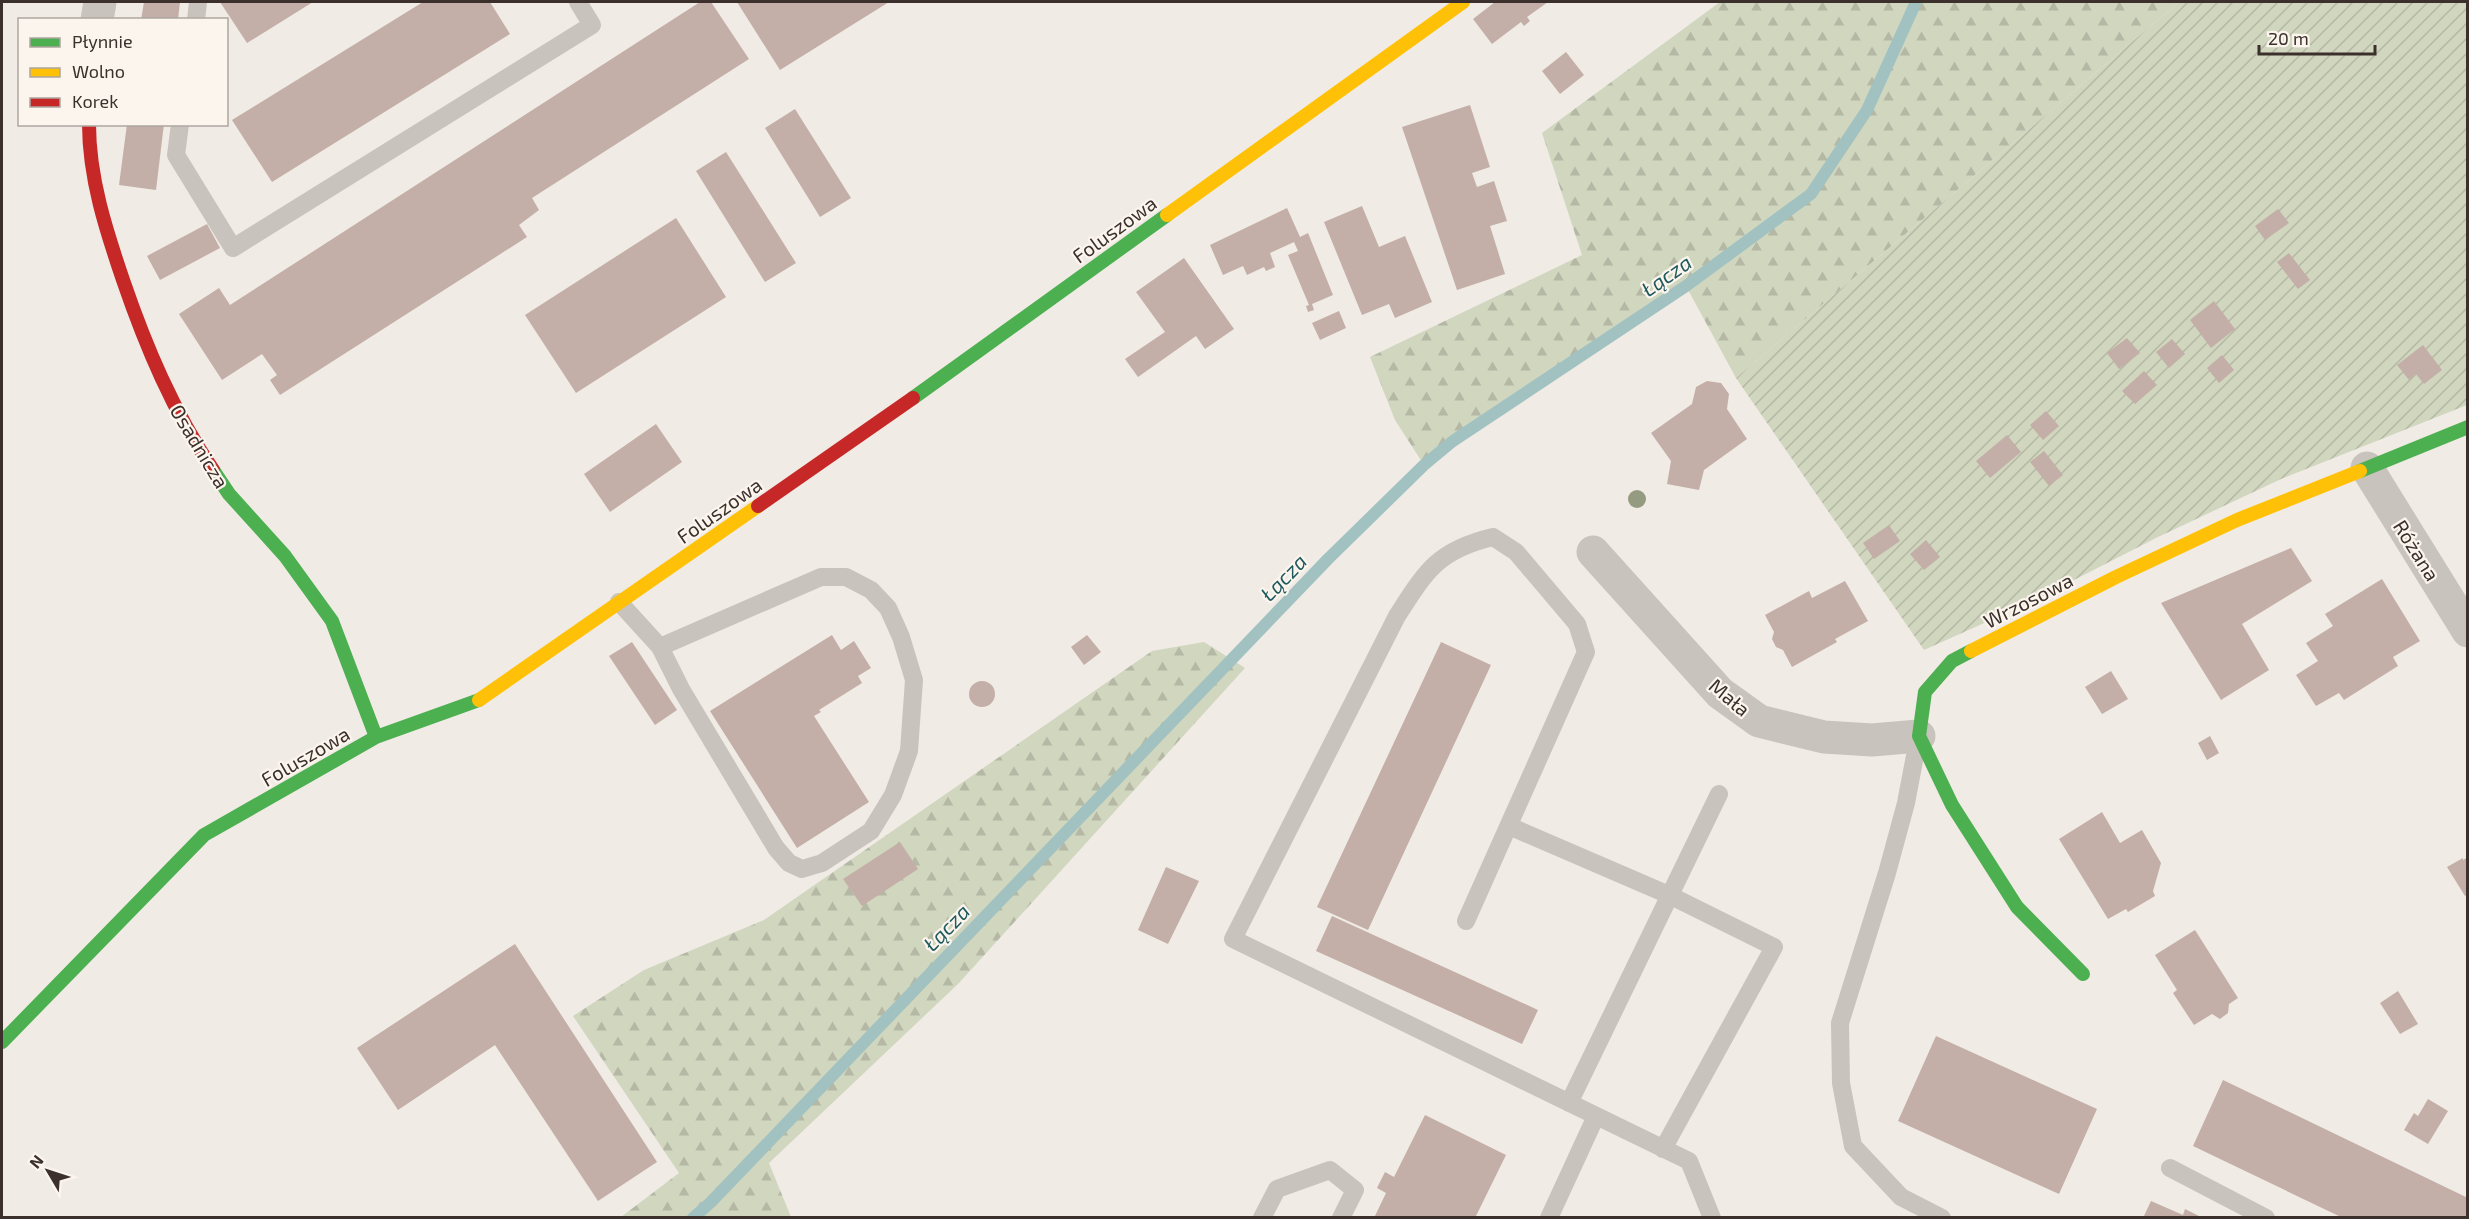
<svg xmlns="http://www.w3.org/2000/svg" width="2469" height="1219" font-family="'Exo 2',sans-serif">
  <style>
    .forest { fill: url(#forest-firs) }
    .garden { fill: url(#garden-furrows) }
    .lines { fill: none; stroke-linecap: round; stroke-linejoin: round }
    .stream { stroke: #a1c2c1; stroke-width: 12 }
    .building { fill: #c3afa7 }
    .lane { stroke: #c9c3be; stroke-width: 18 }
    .street { stroke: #c9c3be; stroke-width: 33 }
    .fast { stroke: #4caf50; stroke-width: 14 }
    .slow { stroke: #ffc107; stroke-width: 14 }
    .jam { stroke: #c62828; stroke-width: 14 }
    .tree { fill: #959b80 }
    .labels { text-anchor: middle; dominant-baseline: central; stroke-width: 4.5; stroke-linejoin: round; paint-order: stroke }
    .street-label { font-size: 20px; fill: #3b302b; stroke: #fbf5ee }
    .water-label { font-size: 21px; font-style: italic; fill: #1f5a5e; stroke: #fbf5ee }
  </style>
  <defs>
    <pattern id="forest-firs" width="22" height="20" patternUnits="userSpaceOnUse" patternTransform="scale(1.5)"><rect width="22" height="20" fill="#d1d6bf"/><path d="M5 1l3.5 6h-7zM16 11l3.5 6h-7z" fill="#b4b8a4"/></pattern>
    <pattern id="garden-furrows" width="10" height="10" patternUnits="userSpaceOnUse" patternTransform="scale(1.5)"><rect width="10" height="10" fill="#d1d6bf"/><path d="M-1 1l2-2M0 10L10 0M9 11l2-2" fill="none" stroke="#b4b8a4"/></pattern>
  </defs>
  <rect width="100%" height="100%" fill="#f0ebe5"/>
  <path class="forest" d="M 1720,2 L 2179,2 L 1736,378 L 1686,286 L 1424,465 L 1395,420 L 1370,357 L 1582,255 L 1542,133 Z
    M 1204,642 L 1245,668 L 958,984 L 769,1163 L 791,1217 L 621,1217 L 679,1173 L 573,1016 L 644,970 L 764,920 L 1152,651 Z"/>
  <path class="garden" d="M 2179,2 L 2467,2 L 2467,405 L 2281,479 L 2156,538 L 2031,602 L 1924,650 L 1736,378 Z"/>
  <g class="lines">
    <path class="stream" d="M 693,1218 L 711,1202 L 1328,559 L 1424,465 L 1453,441 L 1686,286 L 1811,194 L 1867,110 L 1916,2"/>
  </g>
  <path class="building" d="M 144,2 L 180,2 L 178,20 L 141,20 Z
    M 220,2 L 313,2 L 247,43 Z
    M 423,2 L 490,2 L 510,34 L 272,182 L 232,120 Z
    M 700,2 L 711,2 L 749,59 L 532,198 L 539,210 L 519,225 L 527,237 L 280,395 L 270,380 L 277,375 L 262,354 L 222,380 L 179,314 L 219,288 L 230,305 Z
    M 737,2 L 889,2 L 780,70 Z
    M 1495,2 L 1548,2 L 1527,17 L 1530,21 L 1524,26 L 1521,22 L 1492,44 L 1473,19 Z
    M 1566,52 L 1584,75 L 1560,94 L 1542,71 Z
    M 1470,105 L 1490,167 L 1472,173 L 1477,187 L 1494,181 L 1507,221 L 1490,226 L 1505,274 L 1457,290 L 1402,127 Z
    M 795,109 L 851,198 L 820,217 L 765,128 Z
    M 127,124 L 164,124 L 156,190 L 119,185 Z
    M 726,152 L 796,263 L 765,282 L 696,171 Z
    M 1362,206 L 1379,247 L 1405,236 L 1432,302 L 1395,318 L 1389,304 L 1362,315 L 1324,222 Z
    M 1287,208 L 1300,237 L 1308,233 L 1333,295 L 1312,304 L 1314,310 L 1308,312 L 1306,306 L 1309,305 L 1288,255 L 1298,251 L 1294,242 L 1270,253 L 1275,267 L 1266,271 L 1264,267 L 1247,275 L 1243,266 L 1223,275 L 1210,245 Z
    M 2278,209 L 2289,223 L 2265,240 L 2255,226 Z
    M 676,218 L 726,297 L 576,393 L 525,315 Z
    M 207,224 L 220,248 L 160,280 L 147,256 Z
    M 2289,253 L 2310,280 L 2298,289 L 2277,262 Z
    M 1184,258 L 1234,329 L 1205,349 L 1196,336 L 1138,377 L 1125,359 L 1165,332 L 1136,292 Z
    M 2214,301 L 2235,329 L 2211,348 L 2190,320 Z
    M 1339,311 L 1346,328 L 1320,340 L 1312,323 Z
    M 2127,338 L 2140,353 L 2119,369 L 2107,353 Z
    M 2172,339 L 2185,354 L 2169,368 L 2156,352 Z
    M 2423,345 L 2442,370 L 2424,384 L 2416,374 L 2409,380 L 2397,365 Z
    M 2222,355 L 2234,370 L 2219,383 L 2207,368 Z
    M 2144,371 L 2157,385 L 2135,404 L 2122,391 Z
    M 1707,381 L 1721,383 L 1729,394 L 1727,409 L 1747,439 L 1704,470 L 1699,490 L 1667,484 L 1671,461 L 1651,433 L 1692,404 L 1696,387 Z
    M 2046,411 L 2059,426 L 2043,440 L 2030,425 Z
    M 656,424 L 682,462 L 610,512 L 584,474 Z
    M 2007,435 L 2021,452 L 1990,478 L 1976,461 Z
    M 2044,451 L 2063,475 L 2049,486 L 2030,462 Z
    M 1889,525 L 1900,541 L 1874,559 L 1863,543 Z
    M 1926,540 L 1940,557 L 1924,570 L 1910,554 Z
    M 2291,548 L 2312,581 L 2242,624 L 2269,670 L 2221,700 L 2161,603 Z
    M 2382,579 L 2420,641 L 2393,657 L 2398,666 L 2344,700 L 2339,693 L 2316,706 L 2296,675 L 2318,661 L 2306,643 L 2333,626 L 2325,614 Z
    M 1845,581 L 1868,621 L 1835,639 L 1837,642 L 1792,667 L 1783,650 L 1776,647 L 1772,639 L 1774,632 L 1765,615 L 1809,591 L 1812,598 Z
    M 832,635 L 841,650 L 854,641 L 871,668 L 858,676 L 862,683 L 819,710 L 821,712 L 814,716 L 869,802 L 797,848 L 710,711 Z
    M 1087,635 L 1101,652 L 1084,665 L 1071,647 Z
    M 632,642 L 677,710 L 655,725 L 609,656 Z
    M 1441,642 L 1491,665 L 1368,930 L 1317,907 Z
    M 2111,671 L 2128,699 L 2102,714 L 2085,687 Z
    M969 694a13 13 0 1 1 26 0a13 13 0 1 1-26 0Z
    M 2210,736 L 2219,753 L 2207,760 L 2198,743 Z
    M 2102,812 L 2120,843 L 2142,830 L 2161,863 L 2153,891 L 2155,896 L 2128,912 L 2126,909 L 2108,919 L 2059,839 Z
    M 900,842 L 918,869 L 862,906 L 843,879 Z
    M 2468,857 L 2468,894 L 2465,896 L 2447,867 L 2463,858 L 2463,860 Z
    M 1166,867 L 1199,881 L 1168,944 L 1138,930 Z
    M 1332,916 L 1538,1010 L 1522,1044 L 1316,951 Z
    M 2195,930 L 2238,998 L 2229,1004 L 2228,1013 L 2220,1019 L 2212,1014 L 2194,1025 L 2173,993 L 2177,990 L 2155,955 Z
    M 515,944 L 657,1162 L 598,1201 L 495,1045 L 398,1110 L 357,1048 Z
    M 2398,991 L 2418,1024 L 2400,1034 L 2380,1003 Z
    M 1936,1036 L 2097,1109 L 2059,1194 L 1898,1121 Z
    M 2223,1080 L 2468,1198 L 2468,1218 L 2343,1218 L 2193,1146 Z
    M 2428,1099 L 2448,1111 L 2428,1144 L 2404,1130 L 2414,1113 L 2418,1116 Z
    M 1425,1115 L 1506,1155 L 1475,1218 L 1374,1218 L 1386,1193 L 1377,1188 L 1385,1172 L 1394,1177 Z
    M 2151,1201 L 2183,1215 L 2185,1209 L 2203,1218 L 2143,1218 Z"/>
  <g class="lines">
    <path class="lane" d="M 196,20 L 198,2
      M 180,124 L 176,155 L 233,248 L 592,25 L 578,2
      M 619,602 L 660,647 L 681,689 L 776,848 L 789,863 L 802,869 L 822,863 L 871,831 L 893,795 L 909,751 L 914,680 L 901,637 L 888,608 L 871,590 L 846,577 L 821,577 L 660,647
      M 1918,740 L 1906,803 L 1887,873 L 1840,1023 L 1841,1083 L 1853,1146 L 1901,1197 L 1942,1218
      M 1509,826 L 1669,895 L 1774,947 L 1663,1149
      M 1466,921 L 1586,652 L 1577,624 L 1516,552 L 1493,537 C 1438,550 1426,571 1397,616 L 1233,939 L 1689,1161 L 1712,1218
      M 1569,1103 L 1719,794
      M 2170,1168 L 2266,1218
      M 1262,1218 L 1277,1189 L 1330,1170 L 1355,1190 L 1341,1218
      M 1549,1218 L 1596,1116"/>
    <path class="street" d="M 97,20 L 100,2
      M 2367,468 L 2468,631
      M 1593,552 L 1720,693 L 1759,721 L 1824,737 L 1872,740 L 1919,736"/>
    <path class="fast" d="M 913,398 L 1167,215
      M 213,470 L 229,494 L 285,556 L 332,621 L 376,737
      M 2360,471 L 2468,427
      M 1971,651 L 1952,661 L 1925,692 L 1919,736 L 1952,805 L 2017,907 L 2083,974
      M 2,1042 L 204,835 L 376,737 L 479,700"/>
    <path class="slow" d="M 1167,215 L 1463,2
      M 1971,651 L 2116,577 L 2237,520 L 2360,471
      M 479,700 L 758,506"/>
    <path class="jam" d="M 89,124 C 89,178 106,230 123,280 C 146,347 173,411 213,470
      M 758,506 L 913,398"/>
  </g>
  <circle class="tree" cx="1637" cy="499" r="9"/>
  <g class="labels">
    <g class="street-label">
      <text transform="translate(1114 229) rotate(-36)">Foluszowa</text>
      <text transform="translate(200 446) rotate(59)">Osadnicza</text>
      <text transform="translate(719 510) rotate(-35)">Foluszowa</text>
      <text transform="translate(2417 550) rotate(58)">Różana</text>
      <text transform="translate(2028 600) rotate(-27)">Wrzosowa</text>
      <text transform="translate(1730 697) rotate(40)">Mała</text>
      <text transform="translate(305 756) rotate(-30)">Foluszowa</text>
    </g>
    <g class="water-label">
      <text transform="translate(1666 275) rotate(-35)">Łącza</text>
      <text transform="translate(1283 577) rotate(-46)">Łącza</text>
      <text transform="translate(946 927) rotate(-46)">Łącza</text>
    </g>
  </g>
  <rect width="2469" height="1219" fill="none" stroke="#3b302b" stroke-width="6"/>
  <rect x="18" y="18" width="210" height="108" fill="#fbf5ee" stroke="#aea6a0" stroke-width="1.5"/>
  <rect x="30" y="38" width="30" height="9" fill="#4caf50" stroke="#aea6a0" stroke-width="1.5"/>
  <text x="72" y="48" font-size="18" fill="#3b302b">Płynnie</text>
  <rect x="30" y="68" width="30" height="9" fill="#ffc107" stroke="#aea6a0" stroke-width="1.5"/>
  <text x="72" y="78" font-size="18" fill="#3b302b">Wolno</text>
  <rect x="30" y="98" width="30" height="9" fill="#c62828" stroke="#aea6a0" stroke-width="1.5"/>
  <text x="72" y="108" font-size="18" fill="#3b302b">Korek</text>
  <g transform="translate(48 1171) rotate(309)" stroke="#fbf5ee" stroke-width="4.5" paint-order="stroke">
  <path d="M0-4.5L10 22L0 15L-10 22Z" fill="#3b302b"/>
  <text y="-9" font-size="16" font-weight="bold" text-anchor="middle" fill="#3b302b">N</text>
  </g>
  <path d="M2259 45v9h116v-9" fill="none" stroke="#3b302b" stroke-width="3"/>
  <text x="2268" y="45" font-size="18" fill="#3b302b" stroke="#fbf5ee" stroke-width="4.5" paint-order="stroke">20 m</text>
</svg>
